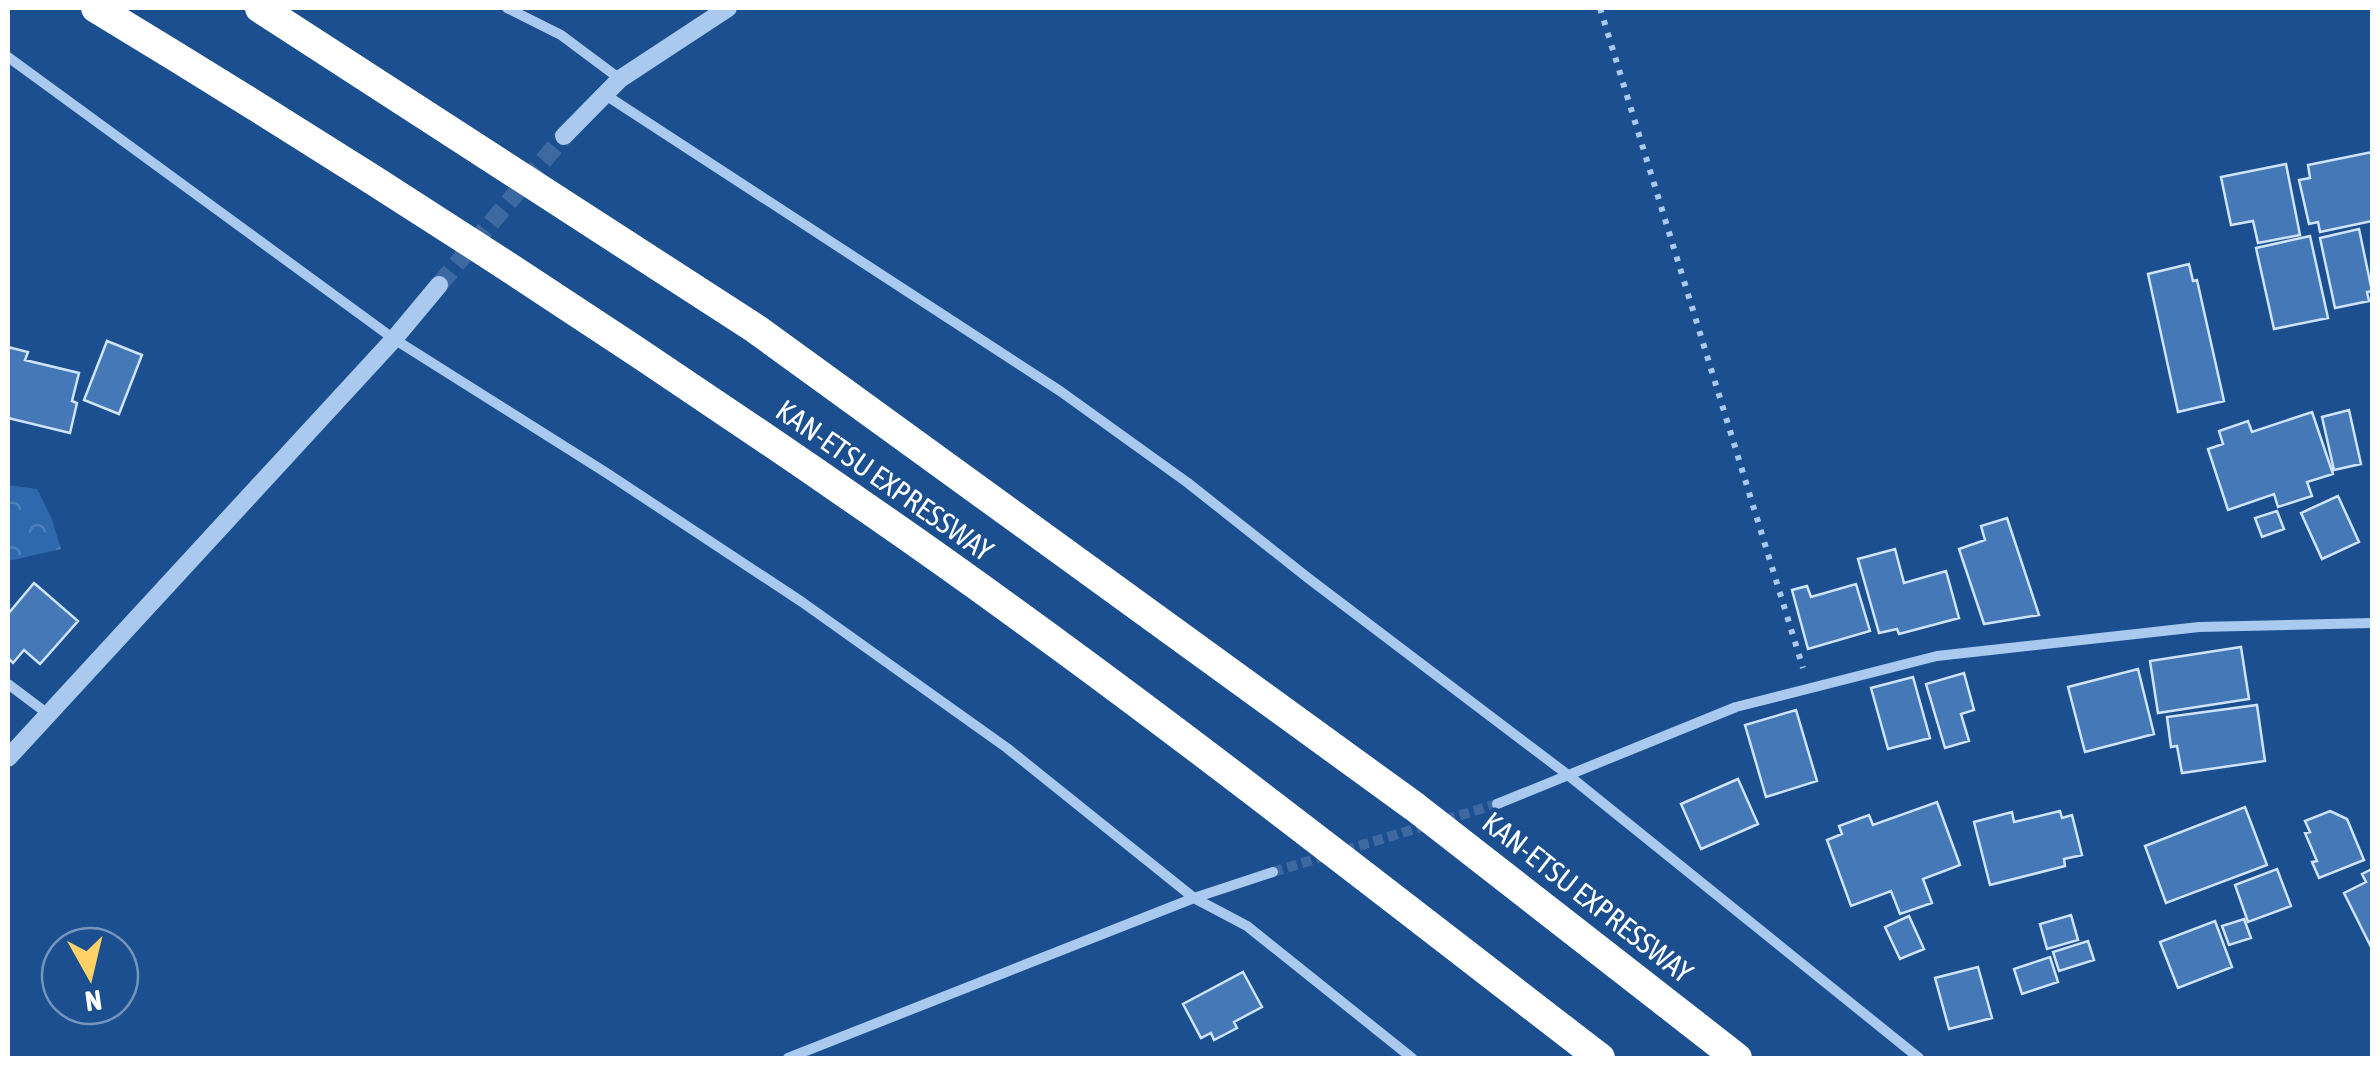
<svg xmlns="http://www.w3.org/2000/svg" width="2380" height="1066" font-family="'Asap Condensed',sans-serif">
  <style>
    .forest { fill: url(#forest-crowns) }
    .building { fill: #4478b7; stroke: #cfe3fa; stroke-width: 2.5 }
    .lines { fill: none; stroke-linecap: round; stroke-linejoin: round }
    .minor-tunnel { stroke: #3d69a0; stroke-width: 10; stroke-dasharray: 10 5; stroke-linecap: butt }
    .tertiary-tunnel { stroke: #3d69a0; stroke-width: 18; stroke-dasharray: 18 9; stroke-linecap: butt }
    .path { stroke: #a9c9ee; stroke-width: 6; stroke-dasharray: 5 8; stroke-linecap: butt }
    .minor { stroke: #a9c9ee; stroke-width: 10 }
    .tertiary { stroke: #a9c9ee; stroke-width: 18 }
    .motorway { stroke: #fff; stroke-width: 30 }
    .labels { text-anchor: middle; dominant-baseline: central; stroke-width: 9; stroke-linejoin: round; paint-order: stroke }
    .street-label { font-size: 30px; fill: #fff; stroke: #1b4f8f }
  </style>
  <defs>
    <pattern id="forest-crowns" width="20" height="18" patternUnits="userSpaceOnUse" patternTransform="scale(2.5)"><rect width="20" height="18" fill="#2e69ad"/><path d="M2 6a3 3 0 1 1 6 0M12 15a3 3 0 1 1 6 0" fill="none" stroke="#4d80b9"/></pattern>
  </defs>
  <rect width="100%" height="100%" fill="#1b4f8f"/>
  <path class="forest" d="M 8,485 L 37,489 L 51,517 L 61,549 L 8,561 Z"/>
  <path class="building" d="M 2372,152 L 2372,221 L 2320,232 L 2318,222 L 2309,224 L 2299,180 L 2310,178 L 2308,165 Z
    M 2286,164 L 2300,235 L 2258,243 L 2253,221 L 2231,225 L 2221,177 Z
    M 2359,229 L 2372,291 L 2367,292 L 2369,301 L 2335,308 L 2320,238 Z
    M 2310,236 L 2328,318 L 2274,329 L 2256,248 Z
    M 2189,264 L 2193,281 L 2197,280 L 2224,401 L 2178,412 L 2148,274 Z
    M 107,341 L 142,355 L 119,414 L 84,400 Z
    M 8,347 L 28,352 L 25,360 L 79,373 L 72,401 L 77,403 L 70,433 L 8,418 Z
    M 2349,410 L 2361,464 L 2334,470 L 2322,417 Z
    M 2312,412 L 2333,474 L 2307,482 L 2312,496 L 2278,507 L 2274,494 L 2228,510 L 2208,449 L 2223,444 L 2219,431 L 2248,421 L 2252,432 Z
    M 2338,496 L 2359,542 L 2322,559 L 2301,513 Z
    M 2277,511 L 2284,529 L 2262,537 L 2255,518 Z
    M 2007,518 L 2039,615 L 1984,624 L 1959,549 L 1985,540 L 1981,526 Z
    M 1895,549 L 1904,583 L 1946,571 L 1959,618 L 1899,634 L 1897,629 L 1879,633 L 1858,559 Z
    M 34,583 L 78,621 L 40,664 L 24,650 L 13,663 L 8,658 L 8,614 Z
    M 1856,584 L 1870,631 L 1808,649 L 1792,590 L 1807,586 L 1811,597 Z
    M 2241,647 L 2249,699 L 2158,713 L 2150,661 Z
    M 2138,669 L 2154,734 L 2085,752 L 2068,687 Z
    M 1964,673 L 1974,710 L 1961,714 L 1969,741 L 1945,748 L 1926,684 Z
    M 1913,677 L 1930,738 L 1888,749 L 1871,688 Z
    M 2257,705 L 2265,761 L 2182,773 L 2177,746 L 2171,747 L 2167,717 Z
    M 1796,710 L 1817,781 L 1766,797 L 1745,725 Z
    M 1738,779 L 1758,824 L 1701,849 L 1681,804 Z
    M 1937,802 L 1960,865 L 1923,879 L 1932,903 L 1900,914 L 1891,891 L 1851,906 L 1827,840 L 1842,834 L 1839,826 L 1869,815 L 1873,825 Z
    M 2245,807 L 2267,865 L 2166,903 L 2145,846 Z
    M 2060,811 L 2062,818 L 2072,815 L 2082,855 L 2064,859 L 2065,866 L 1990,885 L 1974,822 L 2012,812 L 2014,822 Z
    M 2330,811 L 2347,819 L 2364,860 L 2319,878 L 2312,862 L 2317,861 L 2305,833 L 2310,832 L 2305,821 Z
    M 2277,869 L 2291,906 L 2248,922 L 2235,885 Z
    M 2372,869 L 2372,946 L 2371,947 L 2344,893 L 2366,882 L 2362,874 Z
    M 2071,915 L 2078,940 L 2047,949 L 2040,924 Z
    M 1909,916 L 1924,949 L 1900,959 L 1885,927 Z
    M 2244,919 L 2251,938 L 2229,945 L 2222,926 Z
    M 2215,921 L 2232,967 L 2178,988 L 2160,942 Z
    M 2088,941 L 2094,960 L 2059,971 L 2053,952 Z
    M 2050,957 L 2058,982 L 2022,994 L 2014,969 Z
    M 1978,967 L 1992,1018 L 1949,1029 L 1935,978 Z
    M 1243,972 L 1262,1007 L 1234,1022 L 1237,1028 L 1214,1040 L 1211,1033 L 1201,1038 L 1183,1004 Z"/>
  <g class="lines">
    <path class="minor-tunnel" d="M 1273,872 L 1497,804"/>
    <path class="tertiary-tunnel" d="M 439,285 L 564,136"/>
    <path class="path" d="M 1600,8 L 1803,668"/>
    <path class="minor" d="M 507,8 L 561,35 L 620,79
      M 8,57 L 394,339 L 605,472 L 802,602 L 1007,748 L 1194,898 L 1247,926 L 1412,1058
      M 604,94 L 1060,391 L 1188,483 L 1308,578 L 1568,775 L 1919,1058
      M 8,684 L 48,714
      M 1497,804 L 1736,707 L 1937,656 L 2199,627 L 2372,623
      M 788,1058 L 1194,898 L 1273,872"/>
    <path class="tertiary" d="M 564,136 L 620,79 L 728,8
      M 8,758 L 394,339 L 439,285"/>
    <path class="motorway" d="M 96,8 C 362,169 622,338 877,515 C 1125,687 1361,874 1600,1058
      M 260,8 L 756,329 L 1415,807 L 1737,1058"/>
  </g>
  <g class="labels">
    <g class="street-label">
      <text transform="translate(885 480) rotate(35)">KAN-ETSU EXPRESSWAY</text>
      <text transform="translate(1588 897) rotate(38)">KAN-ETSU EXPRESSWAY</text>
    </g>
  </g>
  <rect width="2380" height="1066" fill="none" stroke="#ffffff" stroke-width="20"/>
  <g transform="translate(90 976) rotate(172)"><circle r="48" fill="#1b4f8f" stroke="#7695bc" stroke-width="2.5"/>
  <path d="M0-8L18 38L0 25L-18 38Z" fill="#ffd166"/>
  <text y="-15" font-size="28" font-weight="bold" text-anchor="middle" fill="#ffffff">N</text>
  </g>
</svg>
